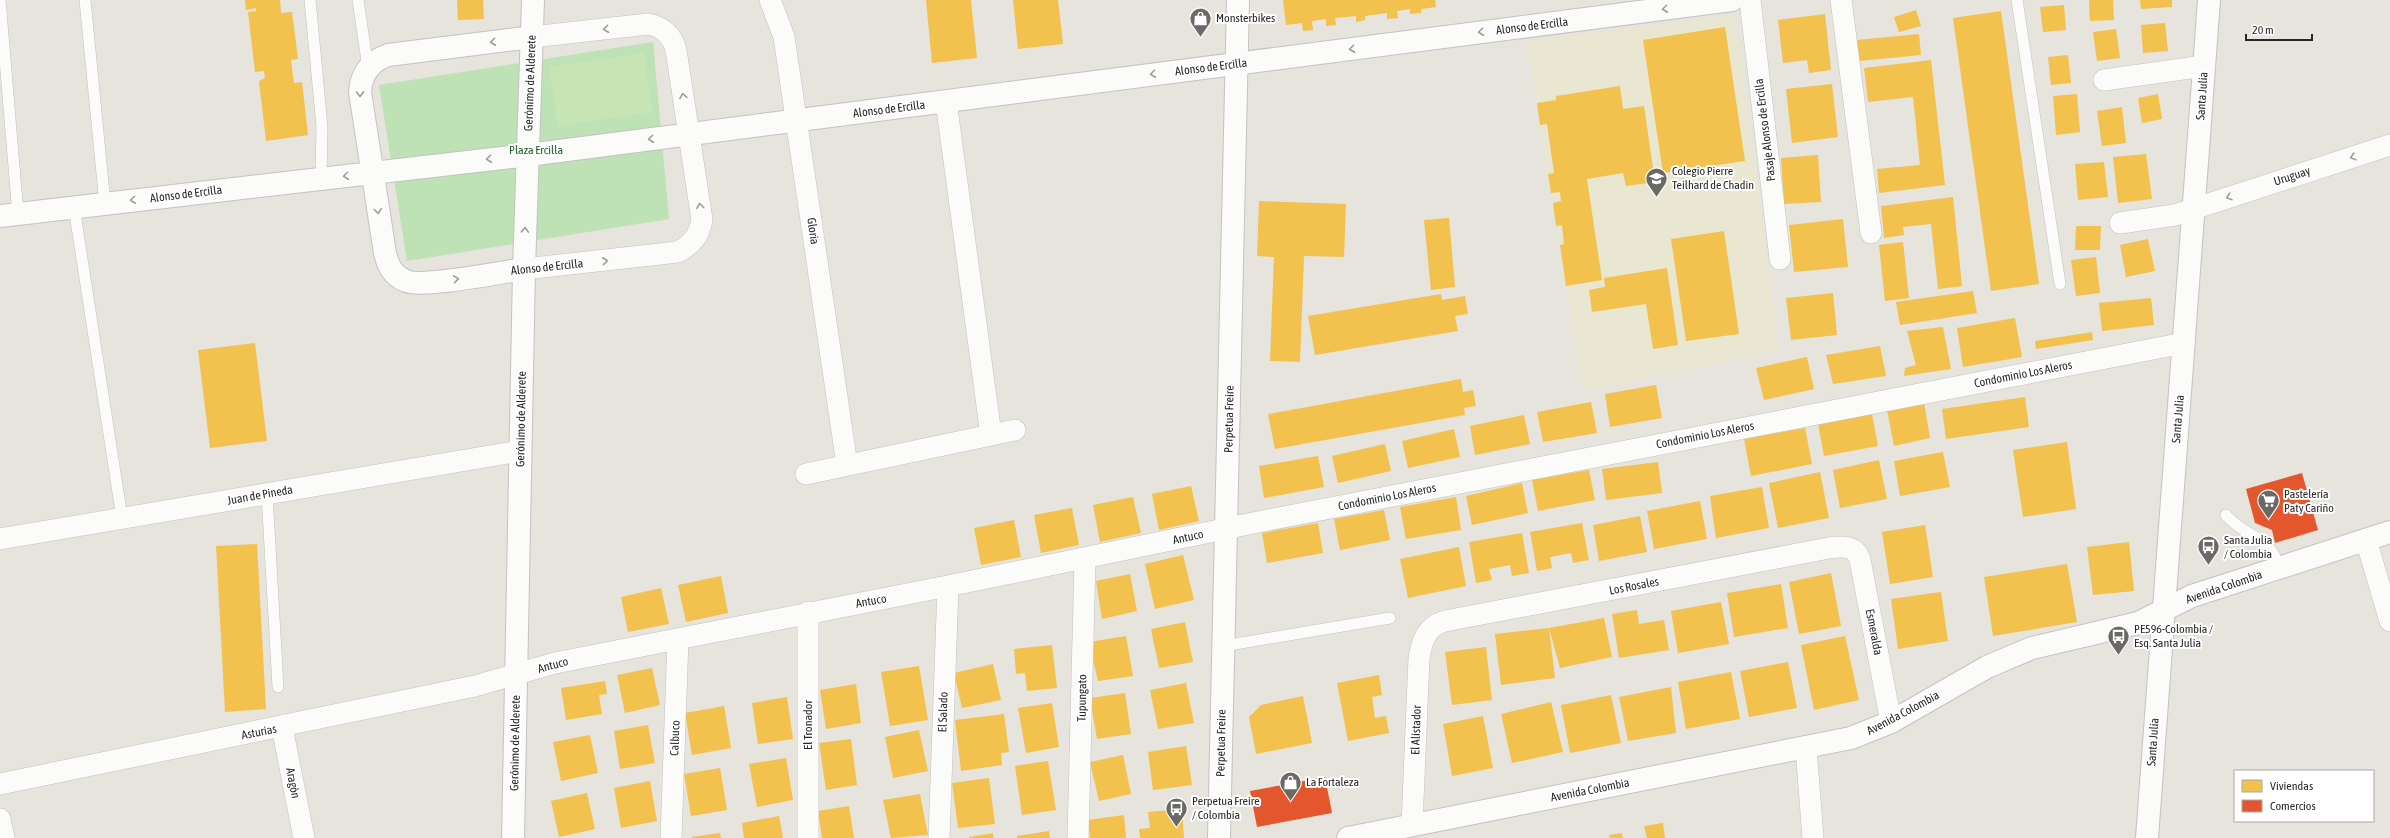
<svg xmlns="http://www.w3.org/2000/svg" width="2390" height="838" font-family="'Asap Condensed',sans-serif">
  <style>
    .education { fill: #e9e6d2 }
    .green { fill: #bee1b6 }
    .pitch { fill: #c7e5b4 }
    .homes { fill: #f2c14e }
    .shops { fill: #e4572e }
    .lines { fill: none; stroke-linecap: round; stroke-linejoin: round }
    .service-casing { stroke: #c4c2c2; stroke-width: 12 }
    .minor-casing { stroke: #c4c2c2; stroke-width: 22 }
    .tertiary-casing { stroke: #c4c2c2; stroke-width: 24 }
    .secondary-casing { stroke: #c4c2c2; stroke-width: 24 }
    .service { stroke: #fbfbfa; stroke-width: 11 }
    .minor { stroke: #fbfbfa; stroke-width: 21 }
    .tertiary { stroke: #fbfbfa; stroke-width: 22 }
    .secondary { stroke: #fbfbfa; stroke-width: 22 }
    .oneway { stroke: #9c9c9b }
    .labels { text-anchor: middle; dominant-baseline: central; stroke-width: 4; stroke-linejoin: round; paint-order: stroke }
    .poi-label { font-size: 12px; fill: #272727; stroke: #fff; text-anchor: start }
    .street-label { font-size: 12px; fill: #272727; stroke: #fff }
    .park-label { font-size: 12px; fill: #1c5f20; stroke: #fff }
  </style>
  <rect width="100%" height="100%" fill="#e6e4dc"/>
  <path class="education" d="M 1735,15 L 1779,351 L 1583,390 L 1526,41 Z"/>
  <path class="green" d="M 653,42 L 669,219 L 407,261 L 379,85 Z"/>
  <path class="pitch" d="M 644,53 L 652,112 L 558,126 L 549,67 Z"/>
  <path class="homes" d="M 245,0 L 280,0 L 281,13 L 292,12 L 298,59 L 291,60 L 294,83 L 302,82 L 308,135 L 266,141 L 259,81 L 265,78 L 264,71 L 255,72 L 248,12 L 256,11 L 256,8 L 246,10 Z
    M 457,0 L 483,0 L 484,19 L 458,20 Z
    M 926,0 L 971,0 L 977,58 L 932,63 Z
    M 1013,0 L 1058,0 L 1063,44 L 1018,49 Z
    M 1283,0 L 1435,0 L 1436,7 L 1421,9 L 1421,13 L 1410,14 L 1410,9 L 1397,11 L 1398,18 L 1387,19 L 1387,13 L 1365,16 L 1365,20 L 1356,22 L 1356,16 L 1335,18 L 1336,25 L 1326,26 L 1326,19 L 1312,21 L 1313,30 L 1303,31 L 1302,23 L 1286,25 Z
    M 2089,0 L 2113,0 L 2114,20 L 2090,21 Z
    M 2140,0 L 2172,0 L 2172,7 L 2141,9 Z
    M 2064,5 L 2066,30 L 2043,32 L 2040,7 Z
    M 1916,10 L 1921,26 L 1899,32 L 1894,17 Z
    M 2001,11 L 2039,284 L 1991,291 L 1953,18 Z
    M 1825,14 L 1831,70 L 1809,73 L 1807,60 L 1783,63 L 1778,20 Z
    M 2165,23 L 2168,51 L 2143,53 L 2141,25 Z
    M 1725,27 L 1745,161 L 1663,173 L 1643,40 Z
    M 2116,29 L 2120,58 L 2097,61 L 2093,32 Z
    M 1919,34 L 1921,55 L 1859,61 L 1857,40 Z
    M 2068,55 L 2071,83 L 2051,85 L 2048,57 Z
    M 1931,60 L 1945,185 L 1879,193 L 1877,169 L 1920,165 L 1913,97 L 1868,102 L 1864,68 Z
    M 1832,84 L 1838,137 L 1792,143 L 1786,89 Z
    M 1620,86 L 1623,109 L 1644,106 L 1655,182 L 1626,186 L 1623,173 L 1587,179 L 1602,280 L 1566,286 L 1560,245 L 1564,244 L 1562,225 L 1556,226 L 1553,203 L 1561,201 L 1560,192 L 1551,193 L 1548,174 L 1554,173 L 1547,124 L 1540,125 L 1537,103 L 1556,100 L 1556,96 Z
    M 2077,94 L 2080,132 L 2056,135 L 2053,96 Z
    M 2158,94 L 2162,119 L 2142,123 L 2138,98 Z
    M 2122,107 L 2126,143 L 2102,146 L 2097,111 Z
    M 2146,154 L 2152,199 L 2118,203 L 2113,157 Z
    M 1818,155 L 1821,202 L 1784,204 L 1781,158 Z
    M 2104,162 L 2108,197 L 2078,200 L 2075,164 Z
    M 1953,197 L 1962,286 L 1938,289 L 1931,224 L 1903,227 L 1904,235 L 1884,238 L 1881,206 Z
    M 1259,201 L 1346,204 L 1344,257 L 1304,256 L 1300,362 L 1270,361 L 1274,257 L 1257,256 Z
    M 1449,218 L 1455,287 L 1431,290 L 1424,220 Z
    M 1843,219 L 1848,267 L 1794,272 L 1789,225 Z
    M 2076,226 L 2101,226 L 2100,250 L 2075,250 Z
    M 1724,231 L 1739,334 L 1686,341 L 1671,239 Z
    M 2148,239 L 2155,271 L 2126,277 L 2120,245 Z
    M 1903,242 L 1909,298 L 1885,301 L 1879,245 Z
    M 2096,257 L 2100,293 L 2076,296 L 2071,260 Z
    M 1667,268 L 1678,345 L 1653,349 L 1646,304 L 1592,312 L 1589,290 L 1605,287 L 1604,278 Z
    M 1973,291 L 1977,313 L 1900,325 L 1896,302 Z
    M 1833,293 L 1837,335 L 1791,340 L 1786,298 Z
    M 1441,294 L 1442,300 L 1465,296 L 1468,314 L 1455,316 L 1458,331 L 1315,355 L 1308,316 Z
    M 2151,298 L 2154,325 L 2102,331 L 2099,303 Z
    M 2015,318 L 2022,357 L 1963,367 L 1957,328 Z
    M 1943,327 L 1951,369 L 1904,376 L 1905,368 L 1916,365 L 1907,331 Z
    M 2092,332 L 2093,340 L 2036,349 L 2035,341 Z
    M 255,343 L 267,441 L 210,448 L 198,350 Z
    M 1880,346 L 1886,376 L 1833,384 L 1826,355 Z
    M 1807,357 L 1814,389 L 1764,400 L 1756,368 Z
    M 1461,379 L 1463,392 L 1473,390 L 1476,406 L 1464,408 L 1465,415 L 1275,449 L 1268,414 Z
    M 1656,385 L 1662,418 L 1610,427 L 1605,394 Z
    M 2025,397 L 2029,427 L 1946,439 L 1942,409 Z
    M 1591,402 L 1597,433 L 1543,442 L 1537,412 Z
    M 1924,402 L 1930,438 L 1894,446 L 1887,410 Z
    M 1872,414 L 1878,446 L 1824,456 L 1818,424 Z
    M 1524,415 L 1530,444 L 1475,455 L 1470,426 Z
    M 1805,428 L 1812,464 L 1751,476 L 1744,439 Z
    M 1454,429 L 1460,457 L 1408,468 L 1402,441 Z
    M 2067,442 L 2076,509 L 2023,517 L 2013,450 Z
    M 1385,444 L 1391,471 L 1338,483 L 1332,456 Z
    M 1943,452 L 1950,487 L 1900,496 L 1894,461 Z
    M 1318,456 L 1324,487 L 1264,498 L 1259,466 Z
    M 1879,460 L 1887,499 L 1840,508 L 1833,470 Z
    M 1658,462 L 1662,493 L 1606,500 L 1602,469 Z
    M 1589,470 L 1595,500 L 1538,511 L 1532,480 Z
    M 1820,472 L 1829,518 L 1778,528 L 1769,483 Z
    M 1522,483 L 1528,513 L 1472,525 L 1466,496 Z
    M 1191,486 L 1199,521 L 1159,530 L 1152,494 Z
    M 1762,487 L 1769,528 L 1716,538 L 1710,496 Z
    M 1133,497 L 1141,533 L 1100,542 L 1093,505 Z
    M 1456,497 L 1461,530 L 1406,539 L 1400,507 Z
    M 1700,501 L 1707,539 L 1654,549 L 1647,511 Z
    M 1072,508 L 1079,545 L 1041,553 L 1034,515 Z
    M 1384,510 L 1390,540 L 1340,550 L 1334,519 Z
    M 1640,516 L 1647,552 L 1599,561 L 1593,525 Z
    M 1014,520 L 1021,557 L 981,565 L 974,528 Z
    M 1318,523 L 1323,553 L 1267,563 L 1262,533 Z
    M 1582,523 L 1589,560 L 1573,563 L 1571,553 L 1550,557 L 1552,568 L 1537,571 L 1530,532 Z
    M 1925,525 L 1933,577 L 1890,584 L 1882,532 Z
    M 1522,533 L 1529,573 L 1512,576 L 1510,565 L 1489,569 L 1492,580 L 1476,583 L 1469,542 Z
    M 2129,542 L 2134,591 L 2093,595 L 2087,547 Z
    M 257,544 L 266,709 L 225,712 L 216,546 Z
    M 1459,547 L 1466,586 L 1408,598 L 1400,559 Z
    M 1183,555 L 1194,600 L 1155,609 L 1145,564 Z
    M 2067,564 L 2077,622 L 1993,636 L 1984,577 Z
    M 1831,573 L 1841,626 L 1799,634 L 1789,582 Z
    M 1130,574 L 1137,611 L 1102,619 L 1096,581 Z
    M 721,576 L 728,613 L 686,622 L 678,585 Z
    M 1781,584 L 1788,628 L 1734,637 L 1727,593 Z
    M 661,588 L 669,624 L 628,632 L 621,597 Z
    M 1941,592 L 1948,641 L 1898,649 L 1891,599 Z
    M 1721,602 L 1729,644 L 1678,653 L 1671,611 Z
    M 1637,610 L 1639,624 L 1664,620 L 1669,650 L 1619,658 L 1612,614 Z
    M 1604,618 L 1612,657 L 1560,668 L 1549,628 Z
    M 1185,622 L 1193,662 L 1159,668 L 1151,629 Z
    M 1549,628 L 1555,678 L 1501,685 L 1495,634 Z
    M 1126,636 L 1133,676 L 1098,681 L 1089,642 Z
    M 1845,636 L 1859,700 L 1814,710 L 1801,645 Z
    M 1052,645 L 1057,688 L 1027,691 L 1025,673 L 1016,674 L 1014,649 Z
    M 1486,647 L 1492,700 L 1452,705 L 1445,652 Z
    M 1788,662 L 1797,708 L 1749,717 L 1740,671 Z
    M 993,664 L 1001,700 L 962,708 L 954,673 Z
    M 919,666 L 928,720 L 890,726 L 881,672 Z
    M 652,668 L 660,705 L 625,713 L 617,675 Z
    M 1731,672 L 1740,719 L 1686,729 L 1678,682 Z
    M 1379,675 L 1382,695 L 1372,697 L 1375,718 L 1386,716 L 1389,733 L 1348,741 L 1337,683 Z
    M 605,681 L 607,694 L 599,695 L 602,714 L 566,720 L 561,688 Z
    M 1186,683 L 1194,723 L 1158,729 L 1150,690 Z
    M 856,684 L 861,723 L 826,729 L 820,690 Z
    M 1671,687 L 1676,733 L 1628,741 L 1619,697 Z
    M 1125,693 L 1131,734 L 1097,739 L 1090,698 Z
    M 1611,695 L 1621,743 L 1570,753 L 1561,705 Z
    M 1303,696 L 1312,743 L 1256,754 L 1249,717 L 1261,705 Z
    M 787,697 L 793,739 L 758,744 L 752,703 Z
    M 1551,702 L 1563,752 L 1512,763 L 1501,714 Z
    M 1052,703 L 1059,747 L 1026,753 L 1018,708 Z
    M 724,706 L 731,748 L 692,755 L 685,713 Z
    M 1004,714 L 1009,752 L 1001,753 L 1002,765 L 961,771 L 955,720 Z
    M 1483,716 L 1493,768 L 1452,776 L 1443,724 Z
    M 648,725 L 655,763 L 620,769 L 614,731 Z
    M 919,730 L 928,771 L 893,778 L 885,737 Z
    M 590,735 L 598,773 L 561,781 L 553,742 Z
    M 851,739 L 857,785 L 826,790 L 819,743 Z
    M 1186,746 L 1192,785 L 1153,790 L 1148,752 Z
    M 1123,755 L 1131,794 L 1099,801 L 1090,762 Z
    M 786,758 L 793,800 L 757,807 L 749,764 Z
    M 1048,761 L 1056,810 L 1022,815 L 1015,766 Z
    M 720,768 L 727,810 L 691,816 L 684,774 Z
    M 989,778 L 995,824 L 958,828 L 952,783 Z
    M 650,781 L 657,821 L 621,828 L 614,788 Z
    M 587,793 L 595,829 L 559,837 L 551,801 Z
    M 920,794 L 928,835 L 891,838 L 883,800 Z
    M 849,806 L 854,838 L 822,838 L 818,811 Z
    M 1182,809 L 1184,838 L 1140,838 L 1139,829 L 1150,828 L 1148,812 Z
    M 1124,815 L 1126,838 L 1090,838 L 1088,820 Z
    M 779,816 L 783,838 L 744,838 L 742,823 Z
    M 1663,823 L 1665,838 L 1647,838 L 1644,826 Z
    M 1049,831 L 1050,838 L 1017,838 L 1017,836 Z
    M 720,833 L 721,838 L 692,838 L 692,837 Z
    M 993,833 L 993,838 L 969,838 L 969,837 Z
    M 1622,833 L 1623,838 L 1610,838 L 1609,835 Z"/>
  <path class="shops" d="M 2302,473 L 2318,530 L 2275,543 L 2272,530 L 2255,523 L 2246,489 Z
    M 1325,777 L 1332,813 L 1257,827 L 1250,791 Z"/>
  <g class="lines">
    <defs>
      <path id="service" d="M 0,0 L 18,214
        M 85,0 L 105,204
        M 310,0 L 322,127 L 321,179
        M 358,0 L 368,68
        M 2017,0 L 2060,284
        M 74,207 L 122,518
        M 267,494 L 278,687
        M 2226,515 C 2245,538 2271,535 2279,568
        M 1223,646 L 1390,618"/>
      <path id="minor" d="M 770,0 L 784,37 L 847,465
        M 1750,0 L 1780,259
        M 1841,0 L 1871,233
        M 2104,80 L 2204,66
        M 946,101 L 991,435
        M 2120,223 L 2175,215 L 2390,145
        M 524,269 L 678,252 C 692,244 699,236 702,220 L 676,50 C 672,35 663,27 648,24 L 532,37
        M 806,474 L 1015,430
        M 0,539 L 520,451
        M 2366,540 L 2390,621
        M 282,727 L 304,838
        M 1806,748 L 1813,838
        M 0,784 L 475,686 L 555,663 L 948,586 L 1258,522 L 2184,343
        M 0,819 L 4,838
        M 1412,825 L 1419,658 C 1422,640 1427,626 1445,621 L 1829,548 C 1842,546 1856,545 1860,560 L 1891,722
        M 671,838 L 678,639
        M 808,838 L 808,612
        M 939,838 L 948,586
        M 1078,838 L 1085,558"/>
      <path id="tertiary" d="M 0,216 L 528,155 L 1732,0
        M 524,269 C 502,272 422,288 406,281 C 393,276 388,266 385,253 L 360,92 C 361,74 371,61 388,55 L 532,37
        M 513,838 L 524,269 L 533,0
        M 1219,838 L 1238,0
        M 2147,838 L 2209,0"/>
      <path id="secondary" d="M 1348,838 L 1851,738 L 1891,722 L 1987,667 L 2032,648 L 2138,623 L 2192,596 L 2390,532"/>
    </defs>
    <use href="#service" class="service-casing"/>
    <use href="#minor" class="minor-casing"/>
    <use href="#tertiary" class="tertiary-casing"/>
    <use href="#secondary" class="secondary-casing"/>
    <use href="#service" class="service"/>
    <use href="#minor" class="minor"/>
    <use href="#tertiary" class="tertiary"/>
    <use href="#secondary" class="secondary"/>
  </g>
  <defs><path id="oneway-chevron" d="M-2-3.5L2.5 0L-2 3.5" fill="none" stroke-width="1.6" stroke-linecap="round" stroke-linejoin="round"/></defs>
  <g class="oneway">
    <use href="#oneway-chevron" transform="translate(1665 9) rotate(173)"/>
    <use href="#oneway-chevron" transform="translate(606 29) rotate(173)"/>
    <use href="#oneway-chevron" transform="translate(1481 32) rotate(173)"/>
    <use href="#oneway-chevron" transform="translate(493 42) rotate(173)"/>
    <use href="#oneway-chevron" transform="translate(1352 49) rotate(173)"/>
    <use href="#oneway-chevron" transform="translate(1153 74) rotate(173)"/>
    <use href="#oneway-chevron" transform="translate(360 94) rotate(89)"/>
    <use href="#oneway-chevron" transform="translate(683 96) rotate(-99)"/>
    <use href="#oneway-chevron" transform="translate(651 139) rotate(173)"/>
    <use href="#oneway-chevron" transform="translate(2353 157) rotate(162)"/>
    <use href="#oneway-chevron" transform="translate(489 159) rotate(173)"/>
    <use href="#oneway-chevron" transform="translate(346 176) rotate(173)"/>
    <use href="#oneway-chevron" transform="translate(2229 197) rotate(162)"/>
    <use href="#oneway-chevron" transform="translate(133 200) rotate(173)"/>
    <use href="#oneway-chevron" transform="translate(700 206) rotate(-97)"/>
    <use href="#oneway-chevron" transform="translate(378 211) rotate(82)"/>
    <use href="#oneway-chevron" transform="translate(525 230) rotate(-88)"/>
    <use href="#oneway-chevron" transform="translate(605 261) rotate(-6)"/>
    <use href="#oneway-chevron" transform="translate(456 279) rotate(-8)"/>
  </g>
  <defs>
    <symbol id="shop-pin" viewBox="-11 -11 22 30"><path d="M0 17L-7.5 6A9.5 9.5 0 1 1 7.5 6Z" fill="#6a6966" stroke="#fff"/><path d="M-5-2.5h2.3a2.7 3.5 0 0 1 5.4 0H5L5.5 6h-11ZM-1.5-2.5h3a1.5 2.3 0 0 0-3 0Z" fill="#fff"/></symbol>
    <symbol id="school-pin" viewBox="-11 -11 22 30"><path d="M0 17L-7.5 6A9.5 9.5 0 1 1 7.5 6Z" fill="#6a6966" stroke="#fff"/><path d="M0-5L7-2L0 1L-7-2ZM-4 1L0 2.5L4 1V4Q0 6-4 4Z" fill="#fff"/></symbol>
    <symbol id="supermarket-pin" viewBox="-11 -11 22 30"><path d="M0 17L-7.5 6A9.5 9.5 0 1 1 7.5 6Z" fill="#6a6966" stroke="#fff"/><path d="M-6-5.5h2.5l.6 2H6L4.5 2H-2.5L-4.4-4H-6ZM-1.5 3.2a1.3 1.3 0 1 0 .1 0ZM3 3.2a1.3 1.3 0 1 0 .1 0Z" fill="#fff"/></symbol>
    <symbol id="bus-pin" viewBox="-11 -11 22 30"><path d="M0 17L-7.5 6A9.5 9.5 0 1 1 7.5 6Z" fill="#6a6966" stroke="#fff"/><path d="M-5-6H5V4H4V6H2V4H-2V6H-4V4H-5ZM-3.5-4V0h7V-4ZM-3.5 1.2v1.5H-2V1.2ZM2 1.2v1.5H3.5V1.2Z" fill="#fff"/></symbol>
  </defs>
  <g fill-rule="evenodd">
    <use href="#shop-pin" x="1188" y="6" width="25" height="34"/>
    <use href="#school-pin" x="1644" y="166" width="25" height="34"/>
    <use href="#supermarket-pin" x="2256" y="488" width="25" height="34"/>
    <use href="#bus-pin" x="2196" y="534" width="25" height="34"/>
    <use href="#bus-pin" x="2106" y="624" width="25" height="34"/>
    <use href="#shop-pin" x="1278" y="770" width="25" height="34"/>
    <use href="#bus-pin" x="1164" y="796" width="25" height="34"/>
  </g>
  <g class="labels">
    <g class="poi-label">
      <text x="1216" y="18">Monsterbikes</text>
      <text x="1672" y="171">Colegio Pierre<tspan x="1672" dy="14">Teilhard de Chadin</tspan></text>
      <text x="2284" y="494">Pastelería<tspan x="2284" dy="14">Paty Cariño</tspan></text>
      <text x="2224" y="540">Santa Julia<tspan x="2224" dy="14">/ Colombia</tspan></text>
      <text x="2134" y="629">PE596-Colombia /<tspan x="2134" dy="14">Esq. Santa Julia</tspan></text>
      <text x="1306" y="782">La Fortaleza</text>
      <text x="1192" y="801">Perpetua Freire<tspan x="1192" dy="14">/ Colombia</tspan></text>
    </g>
    <g class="street-label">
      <text transform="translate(1532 26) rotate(-7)">Alonso de Ercilla</text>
      <text transform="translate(1211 67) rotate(-7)">Alonso de Ercilla</text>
      <text transform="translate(530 83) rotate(-88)">Gerónimo de Alderete</text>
      <text transform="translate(2202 96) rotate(-86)">Santa Julia</text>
      <text transform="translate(889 109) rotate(-7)">Alonso de Ercilla</text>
      <text transform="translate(1765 130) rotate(-97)">Pasaje Alonso de Ercilla</text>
      <text transform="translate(2292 176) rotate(-18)">Uruguay</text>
      <text transform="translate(186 194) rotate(-7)">Alonso de Ercilla</text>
      <text transform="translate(813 231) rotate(82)">Gloria</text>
      <text transform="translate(547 267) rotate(-6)">Alonso de Ercilla</text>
      <text transform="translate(2023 374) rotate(-11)">Condominio Los Aleros</text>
      <text transform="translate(521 419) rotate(-89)">Gerónimo de Alderete</text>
      <text transform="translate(1229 419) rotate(-89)">Perpetua Freire</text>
      <text transform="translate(2178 419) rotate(-85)">Santa Julia</text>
      <text transform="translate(1705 435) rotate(-11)">Condominio Los Aleros</text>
      <text transform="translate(260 495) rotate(-10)">Juan de Pineda</text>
      <text transform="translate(1387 497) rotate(-11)">Condominio Los Aleros</text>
      <text transform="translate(1188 537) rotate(-12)">Antuco</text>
      <text transform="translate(1634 586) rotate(-11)">Los Rosales</text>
      <text transform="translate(2224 587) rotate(-19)">Avenida Colombia</text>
      <text transform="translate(871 601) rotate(-10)">Antuco</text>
      <text transform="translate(1874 632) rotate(79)">Esmeralda</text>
      <text transform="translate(553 665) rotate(-15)">Antuco</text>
      <text transform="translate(1082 698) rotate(-89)">Tupungato</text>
      <text transform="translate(943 712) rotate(-88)">El Salado</text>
      <text transform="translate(1903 713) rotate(-28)">Avenida Colombia</text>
      <text transform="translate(808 725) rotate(-90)">El Tronador</text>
      <text transform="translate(1416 730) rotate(-88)">El Alistador</text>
      <text transform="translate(259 732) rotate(-11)">Asturias</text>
      <text transform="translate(675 738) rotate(-88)">Calbuco</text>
      <text transform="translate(2153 742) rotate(-86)">Santa Julia</text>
      <text transform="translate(515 743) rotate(-89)">Gerónimo de Alderete</text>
      <text transform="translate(1221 743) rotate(-89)">Perpetua Freire</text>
      <text transform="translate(293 783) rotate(79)">Aragòn</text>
      <text transform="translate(1590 790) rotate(-11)">Avenida Colombia</text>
    </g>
    <g class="park-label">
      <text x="536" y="150">Plaza Ercilla</text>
    </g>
  </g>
  <rect x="2234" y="770" width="140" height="52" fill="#ffffff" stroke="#a9a9a9"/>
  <rect x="2242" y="780" width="20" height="12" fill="#f2c14e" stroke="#a9a9a9"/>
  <text x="2270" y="790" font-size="12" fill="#272727">Viviendas</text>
  <rect x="2242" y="800" width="20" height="12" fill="#e4572e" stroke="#a9a9a9"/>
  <text x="2270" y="810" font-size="12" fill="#272727">Comercios</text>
  <path d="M2246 34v6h66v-6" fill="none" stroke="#272727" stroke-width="2"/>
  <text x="2252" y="34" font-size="12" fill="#272727" stroke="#ffffff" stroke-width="3" paint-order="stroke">20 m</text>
</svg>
